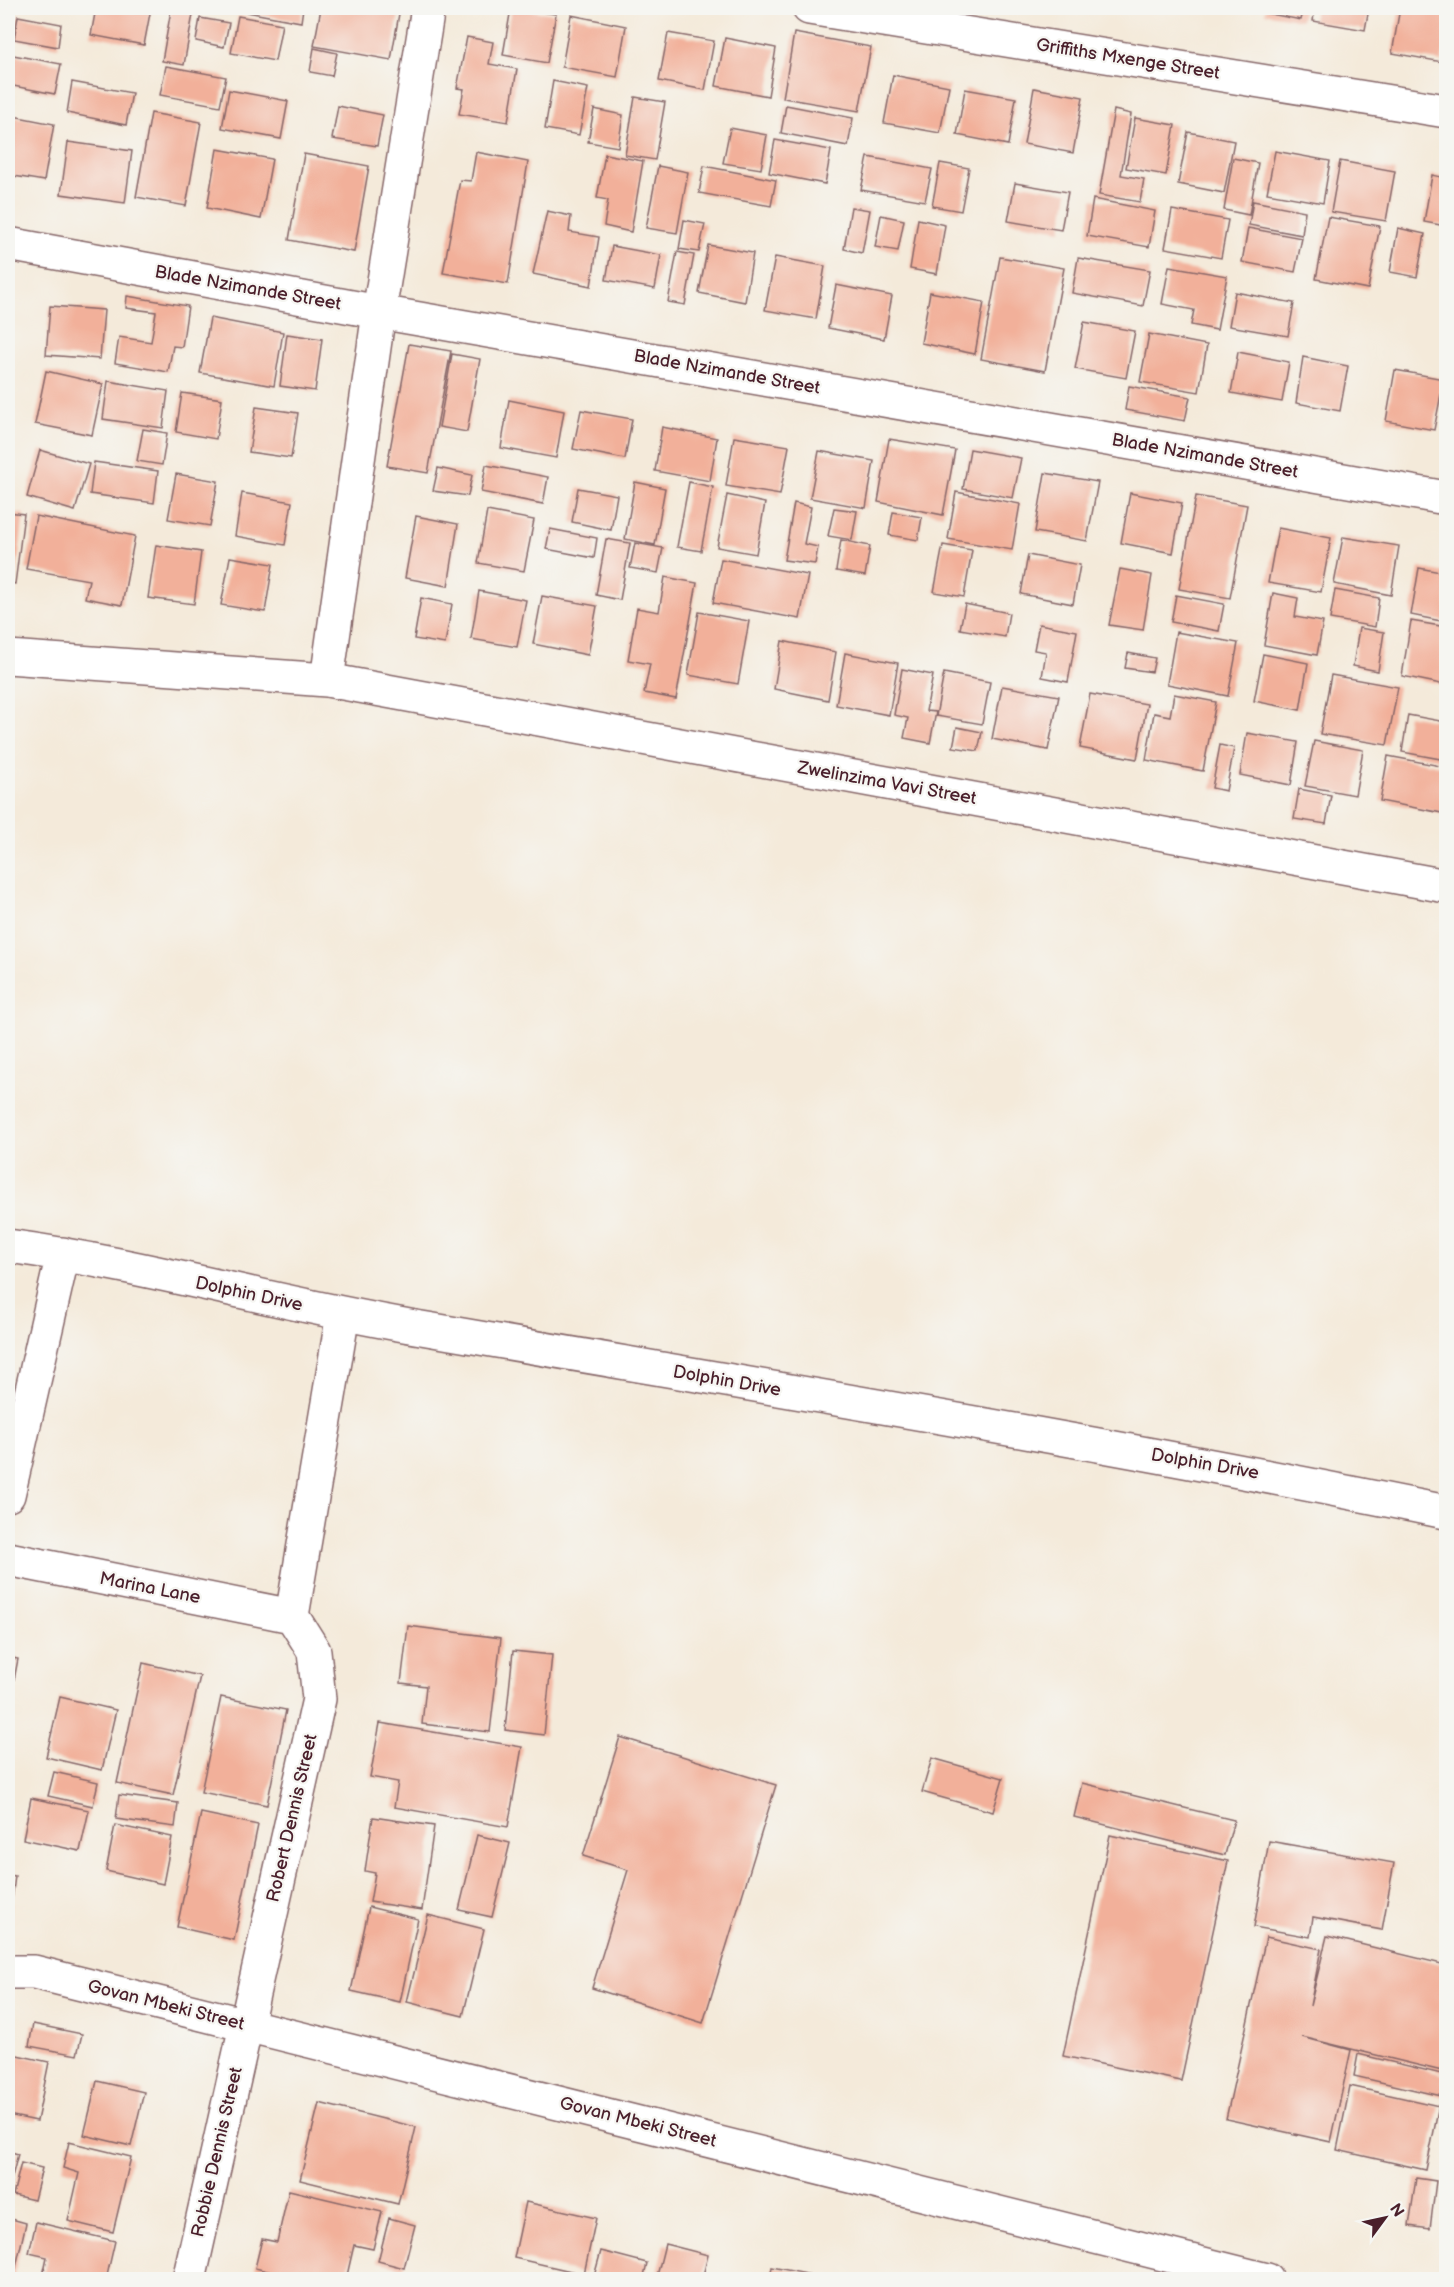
<svg xmlns="http://www.w3.org/2000/svg" width="1454" height="2287" font-family="'Balsamiq Sans',sans-serif">
  <style>
    .building { fill: #f2b09a }
    .lines { fill: none; stroke-linecap: round; stroke-linejoin: round }
    .minor-casing { stroke: #866668; stroke-width: 36 }
    .minor { stroke: #fff; stroke-width: 33 }
    .labels { text-anchor: middle; dominant-baseline: central; stroke-width: 4.5; stroke-linejoin: round; paint-order: stroke }
    .street-label { font-size: 18px; fill: #4a1f2b; stroke: #f6f6f2 }
  </style>
  <rect width="100%" height="100%" fill="#f6f6f2"/>
  <filter id="ink" filterUnits="userSpaceOnUse"><feTurbulence type="fractalNoise" baseFrequency=".0167" numOctaves="2"/><feDisplacementMap in="SourceGraphic" scale="12" xChannelSelector="R" yChannelSelector="G"/><feConvolveMatrix kernelMatrix="1 2 1 2 8 2 1 2 1" color-interpolation-filters="sRGB"/></filter>
  <filter id="wash" filterUnits="userSpaceOnUse"><feTurbulence type="fractalNoise" baseFrequency=".008" numOctaves="4" result="noise"/><feDisplacementMap in="SourceGraphic" scale="24" xChannelSelector="R" yChannelSelector="G"/><feGaussianBlur stdDeviation="1.35" result="paint"/><feColorMatrix in="noise" values="0 0 0 0 0 0 0 0 0 0 0 0 0 0 0 0 0 1.4 0 .05"/><feComposite in="paint" operator="in"/></filter>
  <g filter="url(#wash)">
    <rect width="100%" height="100%" fill="#f4eada"/>
    <g id="blocks">
      <path class="building" d="M 8,8 L 14,8 L 10,33 L 8,33 Z
        M 96,8 L 151,8 L 144,45 L 91,35 Z
        M 237,8 L 303,8 L 301,22 L 236,10 Z
        M 321,8 L 400,8 L 391,60 L 314,46 Z
        M 511,8 L 556,14 L 547,63 L 503,55 Z
        M 1266,8 L 1304,8 L 1301,20 L 1265,13 Z
        M 1315,8 L 1369,8 L 1365,30 L 1313,21 Z
        M 1400,8 L 1446,8 L 1446,38 L 1442,62 L 1392,53 Z
        M 171,10 L 193,14 L 184,65 L 162,61 Z
        M 571,15 L 626,26 L 617,77 L 562,67 Z
        M 18,16 L 61,24 L 58,47 L 14,39 Z
        M 238,16 L 282,24 L 275,61 L 231,53 Z
        M 200,18 L 229,23 L 224,47 L 196,41 Z
        M 668,33 L 714,41 L 705,90 L 659,81 Z
        M 794,33 L 871,47 L 859,111 L 783,98 Z
        M 467,37 L 493,42 L 489,64 L 517,69 L 508,122 L 459,114 L 464,89 L 457,88 Z
        M 725,38 L 776,48 L 768,96 L 716,86 Z
        M 314,48 L 337,53 L 332,76 L 310,72 Z
        M 8,54 L 61,64 L 55,94 L 8,85 Z
        M 166,66 L 226,77 L 220,106 L 160,95 Z
        M 893,75 L 949,86 L 940,133 L 884,123 Z
        M 553,81 L 588,88 L 579,135 L 545,129 Z
        M 72,82 L 132,93 L 126,125 L 67,113 Z
        M 1034,88 L 1083,97 L 1073,153 L 1024,144 Z
        M 965,89 L 1016,98 L 1008,145 L 957,135 Z
        M 229,90 L 288,101 L 281,139 L 222,128 Z
        M 635,97 L 665,102 L 655,160 L 625,155 Z
        M 786,105 L 853,118 L 848,146 L 781,133 Z
        M 338,106 L 383,115 L 377,146 L 332,139 Z
        M 594,109 L 623,115 L 618,147 L 588,142 Z
        M 1114,110 L 1131,114 L 1121,175 L 1144,179 L 1140,202 L 1099,195 Z
        M 151,113 L 201,122 L 186,206 L 136,197 Z
        M 8,115 L 54,124 L 44,181 L 8,175 Z
        M 1135,118 L 1175,125 L 1166,175 L 1126,168 Z
        M 730,128 L 767,135 L 761,169 L 723,163 Z
        M 1188,132 L 1234,141 L 1224,193 L 1178,184 Z
        M 775,140 L 831,150 L 825,184 L 769,173 Z
        M 68,142 L 132,151 L 125,203 L 61,194 Z
        M 217,149 L 272,159 L 261,219 L 207,208 Z
        M 1275,151 L 1330,161 L 1323,203 L 1267,193 Z
        M 476,152 L 528,162 L 508,284 L 443,273 L 460,180 L 471,181 Z
        M 304,154 L 369,166 L 354,252 L 289,240 Z
        M 605,154 L 643,161 L 631,232 L 604,226 L 608,200 L 597,198 Z
        M 868,157 L 932,169 L 925,201 L 861,190 Z
        M 1233,158 L 1258,163 L 1249,215 L 1224,210 Z
        M 1340,161 L 1395,171 L 1386,221 L 1331,212 Z
        M 940,163 L 969,168 L 961,211 L 932,206 Z
        M 658,166 L 688,172 L 677,233 L 646,228 Z
        M 704,166 L 776,180 L 771,206 L 699,193 Z
        M 1432,175 L 1446,178 L 1446,226 L 1424,222 Z
        M 1015,183 L 1068,192 L 1061,230 L 1008,221 Z
        M 1093,199 L 1155,211 L 1149,247 L 1087,236 Z
        M 1253,201 L 1305,211 L 1302,235 L 1249,225 Z
        M 851,207 L 870,210 L 862,253 L 844,249 Z
        M 1172,210 L 1228,220 L 1221,258 L 1165,248 Z
        M 547,211 L 571,216 L 569,232 L 599,237 L 591,286 L 533,274 Z
        M 881,215 L 904,220 L 898,251 L 875,247 Z
        M 1328,217 L 1380,226 L 1368,289 L 1316,279 Z
        M 918,219 L 945,225 L 937,274 L 910,269 Z
        M 684,220 L 705,224 L 699,252 L 679,249 Z
        M 1248,228 L 1302,238 L 1295,272 L 1242,262 Z
        M 1398,228 L 1425,234 L 1417,277 L 1390,272 Z
        M 708,245 L 753,253 L 745,302 L 699,293 Z
        M 612,246 L 661,255 L 655,289 L 606,280 Z
        M 677,252 L 694,255 L 685,305 L 668,302 Z
        M 1445,252 L 1446,253 L 1446,286 L 1440,284 Z
        M 775,257 L 825,266 L 816,319 L 765,310 Z
        M 1000,257 L 1064,268 L 1045,371 L 981,359 Z
        M 1078,258 L 1150,270 L 1143,306 L 1072,293 Z
        M 1169,266 L 1227,276 L 1217,330 L 1191,325 L 1194,310 L 1162,304 Z
        M 836,285 L 892,296 L 884,339 L 828,328 Z
        M 930,292 L 984,302 L 975,354 L 921,343 Z
        M 1235,292 L 1294,303 L 1288,336 L 1229,326 Z
        M 127,296 L 188,306 L 182,347 L 173,346 L 168,372 L 115,363 L 119,337 L 151,342 L 156,312 L 126,308 Z
        M 50,306 L 104,310 L 100,359 L 46,355 Z
        M 210,318 L 283,332 L 274,386 L 200,373 Z
        M 1084,322 L 1135,331 L 1126,378 L 1075,369 Z
        M 287,334 L 322,339 L 315,391 L 280,386 Z
        M 1149,334 L 1207,345 L 1199,392 L 1140,382 Z
        M 409,344 L 451,351 L 428,473 L 387,466 Z
        M 1238,352 L 1289,362 L 1282,402 L 1231,393 Z
        M 452,354 L 480,359 L 467,432 L 439,427 Z
        M 1303,357 L 1348,366 L 1340,411 L 1296,403 Z
        M 1395,370 L 1444,379 L 1434,430 L 1386,421 Z
        M 46,371 L 103,384 L 92,435 L 35,424 Z
        M 108,381 L 168,391 L 163,428 L 103,419 Z
        M 1129,386 L 1190,397 L 1185,421 L 1125,410 Z
        M 182,393 L 222,399 L 216,439 L 176,432 Z
        M 509,400 L 564,411 L 556,458 L 501,448 Z
        M 256,407 L 298,413 L 291,458 L 249,452 Z
        M 581,410 L 632,419 L 625,459 L 573,449 Z
        M 662,427 L 717,438 L 710,481 L 655,471 Z
        M 143,429 L 167,433 L 162,465 L 137,461 Z
        M 734,437 L 789,446 L 780,495 L 726,486 Z
        M 889,439 L 955,450 L 943,515 L 878,502 Z
        M 970,449 L 1021,458 L 1013,498 L 963,489 Z
        M 40,450 L 89,464 L 75,511 L 27,497 Z
        M 819,451 L 874,461 L 866,508 L 810,498 Z
        M 94,462 L 158,471 L 154,503 L 90,494 Z
        M 486,465 L 548,477 L 543,504 L 481,492 Z
        M 438,468 L 472,475 L 468,496 L 433,491 Z
        M 1045,473 L 1098,482 L 1087,541 L 1035,532 Z
        M 176,474 L 218,481 L 210,526 L 168,519 Z
        M 635,482 L 665,488 L 655,545 L 625,539 Z
        M 689,482 L 713,487 L 701,551 L 677,547 Z
        M 578,488 L 617,495 L 611,530 L 572,522 Z
        M 956,492 L 1020,504 L 1012,550 L 948,539 Z
        M 242,493 L 292,502 L 285,545 L 235,536 Z
        M 1130,493 L 1182,503 L 1173,553 L 1121,543 Z
        M 727,495 L 765,503 L 756,554 L 717,547 Z
        M 1196,496 L 1247,505 L 1230,598 L 1179,589 Z
        M 794,503 L 811,507 L 804,544 L 818,547 L 815,564 L 784,560 Z
        M 834,508 L 857,511 L 852,540 L 828,536 Z
        M 487,511 L 534,520 L 524,571 L 478,563 Z
        M 8,512 L 24,514 L 15,584 L 8,583 Z
        M 893,512 L 922,517 L 918,540 L 889,535 Z
        M 36,516 L 135,536 L 122,605 L 85,598 L 89,580 L 26,569 Z
        M 416,516 L 458,524 L 448,586 L 405,578 Z
        M 1278,528 L 1331,538 L 1321,592 L 1268,583 Z
        M 550,529 L 597,538 L 594,558 L 546,549 Z
        M 1343,537 L 1399,546 L 1391,595 L 1334,584 Z
        M 606,539 L 630,543 L 620,600 L 596,595 Z
        M 841,540 L 870,546 L 865,576 L 836,571 Z
        M 635,543 L 663,548 L 658,573 L 630,568 Z
        M 156,545 L 201,552 L 194,604 L 148,598 Z
        M 943,545 L 972,550 L 964,597 L 934,592 Z
        M 1028,555 L 1080,565 L 1073,604 L 1021,594 Z
        M 230,557 L 273,564 L 265,612 L 221,605 Z
        M 721,559 L 808,575 L 800,619 L 713,603 Z
        M 1419,568 L 1446,573 L 1446,622 L 1411,615 Z
        M 1120,569 L 1152,575 L 1143,630 L 1109,625 Z
        M 665,577 L 697,583 L 676,699 L 644,693 L 650,664 L 628,660 L 637,608 L 659,612 Z
        M 1335,590 L 1379,598 L 1375,627 L 1330,619 Z
        M 479,591 L 526,600 L 517,647 L 471,639 Z
        M 1273,593 L 1298,598 L 1295,617 L 1323,622 L 1317,655 L 1264,645 Z
        M 1176,595 L 1224,604 L 1219,631 L 1171,622 Z
        M 542,596 L 597,606 L 588,655 L 533,644 Z
        M 421,598 L 452,604 L 445,644 L 414,639 Z
        M 965,604 L 1009,613 L 1005,637 L 960,629 Z
        M 699,612 L 749,621 L 738,684 L 688,675 Z
        M 1411,621 L 1446,627 L 1446,685 L 1402,676 Z
        M 1039,624 L 1077,631 L 1068,682 L 1042,677 L 1046,652 L 1034,650 Z
        M 1359,628 L 1384,632 L 1378,671 L 1353,666 Z
        M 1176,632 L 1238,643 L 1228,696 L 1167,684 Z
        M 782,641 L 836,652 L 828,700 L 774,689 Z
        M 845,653 L 898,663 L 889,715 L 836,705 Z
        M 1128,653 L 1155,658 L 1152,672 L 1125,668 Z
        M 1263,654 L 1308,663 L 1300,710 L 1254,701 Z
        M 902,669 L 933,675 L 926,711 L 936,712 L 930,743 L 904,738 L 908,718 L 894,715 Z
        M 944,673 L 990,682 L 982,724 L 936,716 Z
        M 1331,675 L 1398,687 L 1387,745 L 1320,734 Z
        M 1002,686 L 1059,696 L 1048,750 L 992,739 Z
        M 1090,694 L 1147,704 L 1137,759 L 1080,748 Z
        M 1174,694 L 1216,702 L 1203,771 L 1146,760 L 1154,713 L 1170,716 Z
        M 1408,715 L 1446,722 L 1446,760 L 1402,752 Z
        M 957,727 L 982,732 L 978,751 L 953,747 Z
        M 1247,733 L 1298,742 L 1291,785 L 1240,775 Z
        M 1314,741 L 1363,750 L 1355,795 L 1305,786 Z
        M 1220,745 L 1234,748 L 1226,791 L 1212,788 Z
        M 1388,756 L 1446,767 L 1442,813 L 1380,801 Z
        M 1299,789 L 1331,795 L 1326,824 L 1294,819 Z
        M 408,1626 L 501,1638 L 490,1732 L 422,1724 L 426,1686 L 401,1683 Z
        M 513,1651 L 552,1655 L 544,1735 L 505,1730 Z
        M 8,1657 L 18,1659 L 9,1706 L 8,1705 Z
        M 143,1663 L 200,1676 L 173,1795 L 117,1783 Z
        M 60,1697 L 116,1710 L 102,1770 L 46,1757 Z
        M 221,1697 L 286,1710 L 267,1805 L 201,1792 Z
        M 380,1723 L 522,1747 L 508,1827 L 394,1807 L 398,1782 L 370,1777 Z
        M 620,1737 L 776,1785 L 703,2023 L 592,1988 L 628,1870 L 583,1856 Z
        M 932,1758 L 1003,1778 L 993,1812 L 922,1792 Z
        M 54,1772 L 98,1782 L 93,1806 L 48,1796 Z
        M 1082,1783 L 1234,1820 L 1225,1855 L 1074,1817 Z
        M 119,1795 L 178,1803 L 175,1827 L 116,1819 Z
        M 31,1798 L 89,1810 L 80,1851 L 23,1839 Z
        M 201,1813 L 258,1825 L 234,1940 L 177,1927 Z
        M 373,1817 L 434,1826 L 422,1910 L 370,1902 L 375,1873 L 365,1871 Z
        M 115,1825 L 172,1837 L 163,1884 L 106,1871 Z
        M 477,1835 L 510,1843 L 492,1917 L 459,1910 Z
        M 1110,1835 L 1228,1861 L 1181,2081 L 1063,2056 Z
        M 1269,1841 L 1394,1863 L 1382,1930 L 1313,1917 L 1310,1937 L 1254,1927 Z
        M 8,1875 L 15,1876 L 9,1924 L 8,1924 Z
        M 369,1907 L 418,1919 L 400,2002 L 351,1991 Z
        M 428,1915 L 484,1929 L 463,2016 L 407,2002 Z
        M 1327,1936 L 1446,1965 L 1446,2072 L 1302,2037 L 1351,2050 L 1331,2142 L 1226,2119 L 1266,1937 L 1321,1949 L 1310,2006 Z
        M 33,2024 L 82,2034 L 77,2055 L 29,2046 Z
        M 8,2053 L 49,2062 L 37,2121 L 8,2115 Z
        M 1358,2054 L 1446,2075 L 1446,2097 L 1354,2076 Z
        M 97,2081 L 144,2092 L 131,2146 L 84,2135 Z
        M 1350,2086 L 1439,2106 L 1426,2170 L 1337,2150 Z
        M 319,2103 L 416,2127 L 398,2204 L 300,2180 Z
        M 69,2142 L 131,2157 L 113,2232 L 68,2221 L 79,2173 L 63,2168 Z
        M 8,2151 L 18,2154 L 8,2192 Z
        M 21,2163 L 42,2168 L 34,2200 L 13,2195 Z
        M 1416,2178 L 1436,2181 L 1430,2229 L 1409,2226 Z
        M 289,2190 L 382,2212 L 373,2249 L 354,2245 L 346,2280 L 303,2280 L 255,2268 L 262,2239 L 277,2242 Z
        M 526,2202 L 596,2218 L 584,2274 L 514,2258 Z
        M 8,2218 L 26,2223 L 13,2280 L 8,2280 Z
        M 389,2218 L 415,2225 L 404,2268 L 378,2261 Z
        M 36,2222 L 115,2241 L 106,2280 L 42,2280 L 47,2257 L 29,2253 Z
        M 665,2244 L 708,2255 L 702,2280 L 656,2280 Z
        M 601,2251 L 647,2263 L 643,2280 L 593,2280 Z
        M 772,2267 L 812,2275 L 812,2280 L 770,2280 Z"/>
    </g>
  </g>
  <g filter="url(#ink)">
    <use href="#blocks" fill-opacity="0" stroke="#866668" stroke-width="1.5"/>
    <g class="lines">
      <defs>
        <path id="minor" d="M 809,8 L 1446,111
          M 8,244 L 379,312 L 1446,498
          M 8,657 L 327,680 L 1446,886
          M 327,680 L 379,312 L 428,8
          M 8,1246 C 141,1264 271,1302 404,1325 C 752,1385 1101,1441 1446,1512
          M 8,1495 L 63,1254
          M 8,1559 L 292,1616
          M 292,1616 L 343,1314
          M 8,1972 L 34,1972 L 1267,2280
          M 189,2280 L 319,1699 L 314,1651 L 292,1616"/>
      </defs>
      <use href="#minor" class="minor-casing"/>
      <use href="#minor" class="minor"/>
    </g>
  </g>
  <g class="labels">
    <g class="street-label">
      <text transform="translate(1128 59) rotate(9)">Griffiths Mxenge Street</text>
      <text transform="translate(248 288) rotate(10)">Blade Nzimande Street</text>
      <text transform="translate(727 372) rotate(10)">Blade Nzimande Street</text>
      <text transform="translate(1205 456) rotate(10)">Blade Nzimande Street</text>
      <text transform="translate(887 783) rotate(10)">Zwelinzima Vavi Street</text>
      <text transform="translate(249 1294) rotate(12)">Dolphin Drive</text>
      <text transform="translate(727 1381) rotate(10)">Dolphin Drive</text>
      <text transform="translate(1205 1464) rotate(10)">Dolphin Drive</text>
      <text transform="translate(150 1588) rotate(11)">Marina Lane</text>
      <text transform="translate(292 1818) rotate(-77)">Robert Dennis Street</text>
      <text transform="translate(166 2005) rotate(14)">Govan Mbeki Street</text>
      <text transform="translate(638 2122) rotate(14)">Govan Mbeki Street</text>
      <text transform="translate(217 2152) rotate(-77)">Robbie Dennis Street</text>
    </g>
  </g>
  <rect width="1454" height="2287" fill="none" stroke="#f6f6f2" stroke-width="30"/>
  <g transform="translate(1385 2218) rotate(57)" stroke="#f6f6f2" stroke-width="4.5" paint-order="stroke">
  <path d="M0-4.5L10 22L0 15L-10 22Z" fill="#4a1f2b"/>
  <text y="-9" font-size="16" font-weight="bold" text-anchor="middle" fill="#4a1f2b">N</text>
  </g>
</svg>
